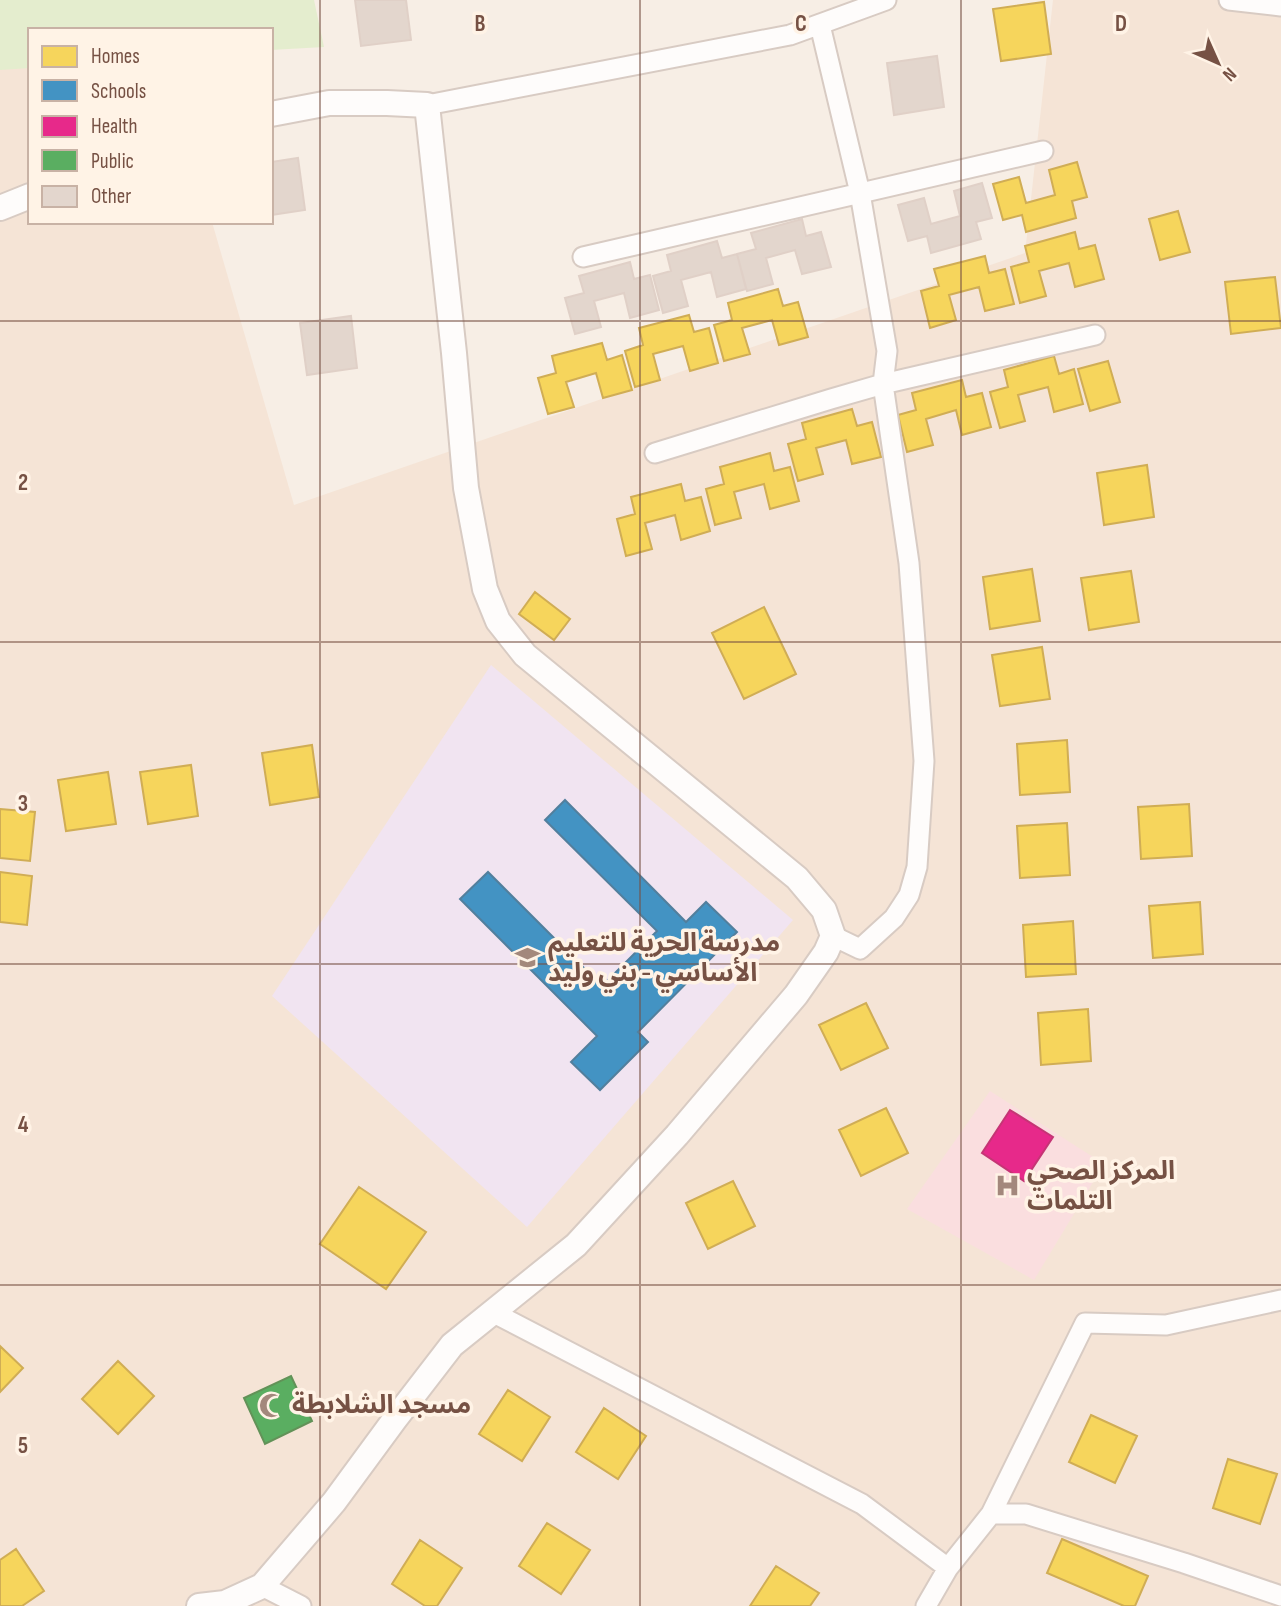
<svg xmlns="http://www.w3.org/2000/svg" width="1281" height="1606" font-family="'Sofia Sans Condensed','Noto Sans Arabic',sans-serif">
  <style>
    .residential { fill: #f5e4d6 }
    .education { fill: #f1e4f1 }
    .medical { fill: #fadedf }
    .green { fill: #e4edce }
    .homes { fill: #f6d55c; stroke: #d0ad55; stroke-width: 2 }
    .schools { fill: #4393c3; stroke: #527f9d; stroke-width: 2 }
    .health { fill: #e7298a; stroke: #c53575; stroke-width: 2 }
    .public { fill: #5aae61; stroke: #629258; stroke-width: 2 }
    .building { fill: #e3d6cd; stroke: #e0d0c7; stroke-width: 2 }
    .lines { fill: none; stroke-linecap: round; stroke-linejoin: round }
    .minor-casing { stroke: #d8cbc3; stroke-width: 23 }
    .tertiary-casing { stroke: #d8cbc3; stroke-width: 28 }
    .minor { stroke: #fefcfb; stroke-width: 19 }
    .tertiary { stroke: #fefcfb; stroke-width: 24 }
    .grid { fill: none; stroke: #765144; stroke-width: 2; stroke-opacity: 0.55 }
    .labels { text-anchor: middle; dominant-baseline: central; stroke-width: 7; stroke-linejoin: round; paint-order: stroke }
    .poi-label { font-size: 26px; font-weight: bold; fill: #765144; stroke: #fff3e6; text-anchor: start }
    .grid-label { font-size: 23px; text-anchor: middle; font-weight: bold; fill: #765144; stroke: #fff3e6; stroke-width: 7; stroke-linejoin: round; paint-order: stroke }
  </style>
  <rect width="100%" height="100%" fill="#f7eee5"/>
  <path class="residential" d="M 0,0 L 30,30 L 30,222 L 212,222 L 294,505 L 1025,253 L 1053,0 L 1281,0 L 1281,1606 L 0,1606 Z"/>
  <path class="education" d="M 491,665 L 793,920 L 527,1227 L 272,996 Z"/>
  <path class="medical" d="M 990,1091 L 1104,1164 L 1034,1280 L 907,1209 Z"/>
  <path class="green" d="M 0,0 L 314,0 L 324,47 L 271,50 L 271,30 L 30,30 L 30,68 L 0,70 Z"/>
  <path class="homes" d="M 1044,2 L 1051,54 L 1001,61 L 993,9 Z
    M 1077,162 L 1087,197 L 1072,201 L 1076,218 L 1026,232 L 1022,215 L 1003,220 L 993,184 L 1019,177 L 1026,203 L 1055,195 L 1049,170 Z
    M 1178,211 L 1190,252 L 1160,260 L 1149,219 Z
    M 1075,232 L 1079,249 L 1095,245 L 1104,279 L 1075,287 L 1069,263 L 1039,271 L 1046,296 L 1020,303 L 1011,267 L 1029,262 L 1025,246 Z
    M 985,256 L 989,273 L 1005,269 L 1014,304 L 985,311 L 979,287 L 949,295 L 956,320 L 930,328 L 921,291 L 939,286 L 934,269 Z
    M 1275,277 L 1281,328 L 1231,334 L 1225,282 Z
    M 778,289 L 783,306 L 798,302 L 808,337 L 779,345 L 772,320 L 742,328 L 750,354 L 724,361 L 714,325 L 732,320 L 728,303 Z
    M 689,315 L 694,332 L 709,328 L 718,363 L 690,371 L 683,346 L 653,354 L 660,380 L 635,387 L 625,351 L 643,345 L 639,328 Z
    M 602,343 L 607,360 L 622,355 L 632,390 L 603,398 L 596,373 L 566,382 L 574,407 L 548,414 L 538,378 L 556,373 L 552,356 Z
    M 1054,356 L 1059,374 L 1074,369 L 1083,404 L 1054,412 L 1048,387 L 1018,395 L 1025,421 L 1000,428 L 990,392 L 1008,387 L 1004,370 Z
    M 1108,361 L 1120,402 L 1090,411 L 1078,369 Z
    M 962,380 L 966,397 L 982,393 L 991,427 L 962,435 L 956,410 L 926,419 L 933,445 L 907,452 L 898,415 L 916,410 L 912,393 Z
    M 852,409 L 857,426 L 872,422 L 881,457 L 852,464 L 846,440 L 816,448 L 823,474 L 798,481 L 788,444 L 806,439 L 802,423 Z
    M 770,453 L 774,471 L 790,467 L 799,501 L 770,509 L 764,484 L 734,492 L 741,518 L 715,525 L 706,489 L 724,484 L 720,467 Z
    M 1147,465 L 1154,517 L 1104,525 L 1097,473 Z
    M 681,484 L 685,501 L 701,497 L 710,531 L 681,540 L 675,515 L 645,523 L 652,549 L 626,556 L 617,519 L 635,514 L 631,497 Z
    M 1032,569 L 1040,621 L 990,629 L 983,577 Z
    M 1131,571 L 1139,622 L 1089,630 L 1081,578 Z
    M 535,592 L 570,619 L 554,640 L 519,614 Z
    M 764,607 L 796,674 L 744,699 L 712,633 Z
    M 1042,647 L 1050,699 L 1000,706 L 992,655 Z
    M 1067,740 L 1070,792 L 1020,795 L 1017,744 Z
    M 312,745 L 319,797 L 270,805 L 262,753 Z
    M 191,765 L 198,816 L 148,824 L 140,772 Z
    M 108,772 L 116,824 L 66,831 L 58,780 Z
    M 1189,804 L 1192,856 L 1141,859 L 1138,807 Z
    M 0,809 L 35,812 L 30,861 L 0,858 Z
    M 1067,823 L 1070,875 L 1020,878 L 1017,826 Z
    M 0,872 L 32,876 L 27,925 L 0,922 Z
    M 1200,902 L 1203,954 L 1153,958 L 1149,906 Z
    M 1073,921 L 1076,974 L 1026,977 L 1023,925 Z
    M 866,1003 L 888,1048 L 841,1070 L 819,1025 Z
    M 1088,1009 L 1091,1061 L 1041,1065 L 1038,1013 Z
    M 886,1108 L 908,1153 L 861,1176 L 839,1130 Z
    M 733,1181 L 755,1226 L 708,1249 L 686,1203 Z
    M 359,1187 L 426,1232 L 386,1289 L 320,1244 Z
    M 0,1346 L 23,1368 L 0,1392 Z
    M 118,1361 L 154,1396 L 118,1434 L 82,1399 Z
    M 508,1390 L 550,1417 L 522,1461 L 479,1434 Z
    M 604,1408 L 646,1436 L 618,1479 L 576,1452 Z
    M 1091,1415 L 1137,1436 L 1115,1483 L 1069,1462 Z
    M 1228,1459 L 1277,1474 L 1260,1524 L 1213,1508 Z
    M 547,1523 L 590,1550 L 561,1594 L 519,1566 Z
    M 1062,1539 L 1148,1576 L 1135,1606 L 1124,1606 L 1047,1573 Z
    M 420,1540 L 462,1568 L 437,1606 L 425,1606 L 392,1584 Z
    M 16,1549 L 44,1591 L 22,1606 L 0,1606 L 0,1560 Z
    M 776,1566 L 819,1593 L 810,1606 L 750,1606 Z"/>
  <path class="schools" d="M 565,800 L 686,922 L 706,902 L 737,932 L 638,1032 L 648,1042 L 600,1090 L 571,1062 L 597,1036 L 460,899 L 488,872 L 602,986 L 657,931 L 545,820 Z"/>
  <path class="health" d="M 1010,1110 L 1053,1137 L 1024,1181 L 982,1153 Z"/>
  <path class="public" d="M 291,1376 L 312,1421 L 265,1444 L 244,1398 Z"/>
  <path class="building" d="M 355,0 L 406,0 L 411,40 L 361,46 Z
    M 937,56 L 944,107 L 894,115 L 887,63 Z
    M 298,158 L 305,210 L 271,215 L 271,162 Z
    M 982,183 L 992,218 L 976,222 L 981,239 L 931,253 L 927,236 L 908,241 L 898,205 L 924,198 L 931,224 L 960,216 L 954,191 Z
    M 802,219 L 806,236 L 821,232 L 831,267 L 802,274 L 795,250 L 766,258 L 773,284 L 747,291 L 737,254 L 756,249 L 751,233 Z
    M 717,241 L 722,258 L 737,254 L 746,289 L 717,297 L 711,272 L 681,280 L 688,306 L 663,313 L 653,276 L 671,271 L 667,255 Z
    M 630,262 L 634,279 L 650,275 L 659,310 L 630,318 L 624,293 L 594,301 L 601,327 L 575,334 L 565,298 L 584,293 L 579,276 Z
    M 351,316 L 357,368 L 307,375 L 300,323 Z"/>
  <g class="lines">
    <defs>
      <path id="minor" d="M 1229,0 L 1281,6
        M 820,25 L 860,193 L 887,351 L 883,384 L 909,563 L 924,761 L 917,867 L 909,895 L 894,918 L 860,949 L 833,936
        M 427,105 L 790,35 L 886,0
        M 583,257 L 1043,151
        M 655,453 L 831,399 L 883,384 L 1095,335
        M 494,1313 L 862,1504 L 948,1568
        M 991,1514 L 1085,1323 L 1166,1325 L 1281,1300
        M 262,1586 L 301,1606
        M 926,1606 L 948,1568 L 991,1514 L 1026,1514 L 1184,1563 L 1281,1596"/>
      <path id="tertiary" d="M 0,208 L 30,196
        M 199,1606 L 225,1603 L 262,1586 L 334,1502 L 395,1419 L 452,1345 L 576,1245 L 677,1135 L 796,995 L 826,952 L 833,936 L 824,910 L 797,878 L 525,655 L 498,621 L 485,589 L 466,488 L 454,353 L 427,105 L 387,103 L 329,103 L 271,114"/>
    </defs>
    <use href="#minor" class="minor-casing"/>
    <use href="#tertiary" class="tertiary-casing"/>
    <use href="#minor" class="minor"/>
    <use href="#tertiary" class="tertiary"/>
  </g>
  <path class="grid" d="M 320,0 L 320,1606M 640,0 L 640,1606M 961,0 L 961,1606M 0,321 L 1281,321M 0,642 L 1281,642M 0,964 L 1281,964M 0,1285 L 1281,1285"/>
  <defs>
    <symbol id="school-bare" viewBox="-9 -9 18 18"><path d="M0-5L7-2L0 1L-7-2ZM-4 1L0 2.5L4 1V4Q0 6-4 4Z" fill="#a3887c" stroke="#fff3e6" stroke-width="2.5" paint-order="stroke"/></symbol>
    <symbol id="hospital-bare" viewBox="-9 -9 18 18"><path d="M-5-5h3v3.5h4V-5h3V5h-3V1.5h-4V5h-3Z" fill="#a3887c" stroke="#fff3e6" stroke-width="2.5" paint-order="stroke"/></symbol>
    <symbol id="mosque-bare" viewBox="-9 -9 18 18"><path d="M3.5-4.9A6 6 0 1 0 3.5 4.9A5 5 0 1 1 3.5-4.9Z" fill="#a3887c" stroke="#fff3e6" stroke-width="2.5" paint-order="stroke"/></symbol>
  </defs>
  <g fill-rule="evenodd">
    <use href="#school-bare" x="510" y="940" width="35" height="35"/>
    <use href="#hospital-bare" x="990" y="1168" width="35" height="35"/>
    <use href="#mosque-bare" x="254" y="1388" width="35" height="35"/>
  </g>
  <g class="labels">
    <g class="poi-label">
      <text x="548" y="943">مدرسة الحرية للتعليم<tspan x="548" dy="30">الأساسي - بني وليد</tspan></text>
      <text x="1027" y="1171">المركز الصحي<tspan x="1027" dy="30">التلمات</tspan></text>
      <text x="292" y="1405">مسجد الشلابطة</text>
    </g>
  </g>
  <g class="grid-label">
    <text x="480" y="31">B</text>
    <text x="801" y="31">C</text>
    <text x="1121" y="31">D</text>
    <text x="23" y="490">2</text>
    <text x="23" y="811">3</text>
    <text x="23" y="1132">4</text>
    <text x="23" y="1453">5</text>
  </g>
  <rect x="28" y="28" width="245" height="196" fill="#fff3e6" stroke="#c8b2a5" stroke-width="2"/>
  <rect x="42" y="46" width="35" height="21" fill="#f6d55c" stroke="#c8b2a5" stroke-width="2"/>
  <text x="91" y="63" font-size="21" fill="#765144">Homes</text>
  <rect x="42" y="80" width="35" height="21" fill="#4393c3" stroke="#c8b2a5" stroke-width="2"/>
  <text x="91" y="98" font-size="21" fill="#765144">Schools</text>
  <rect x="42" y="116" width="35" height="21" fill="#e7298a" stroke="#c8b2a5" stroke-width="2"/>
  <text x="91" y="133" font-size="21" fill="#765144">Health</text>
  <rect x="42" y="150" width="35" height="21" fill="#5aae61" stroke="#c8b2a5" stroke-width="2"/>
  <text x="91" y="168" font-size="21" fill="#765144">Public</text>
  <rect x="42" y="186" width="35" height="21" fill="#e3d6cd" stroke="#c8b2a5" stroke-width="2"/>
  <text x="91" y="203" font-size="21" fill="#765144">Other</text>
  <g transform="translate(1218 63) rotate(135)" stroke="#fff3e6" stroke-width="5" paint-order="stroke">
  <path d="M0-5L12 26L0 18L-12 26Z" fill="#765144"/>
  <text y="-10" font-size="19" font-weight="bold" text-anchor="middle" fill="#765144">N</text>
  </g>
</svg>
